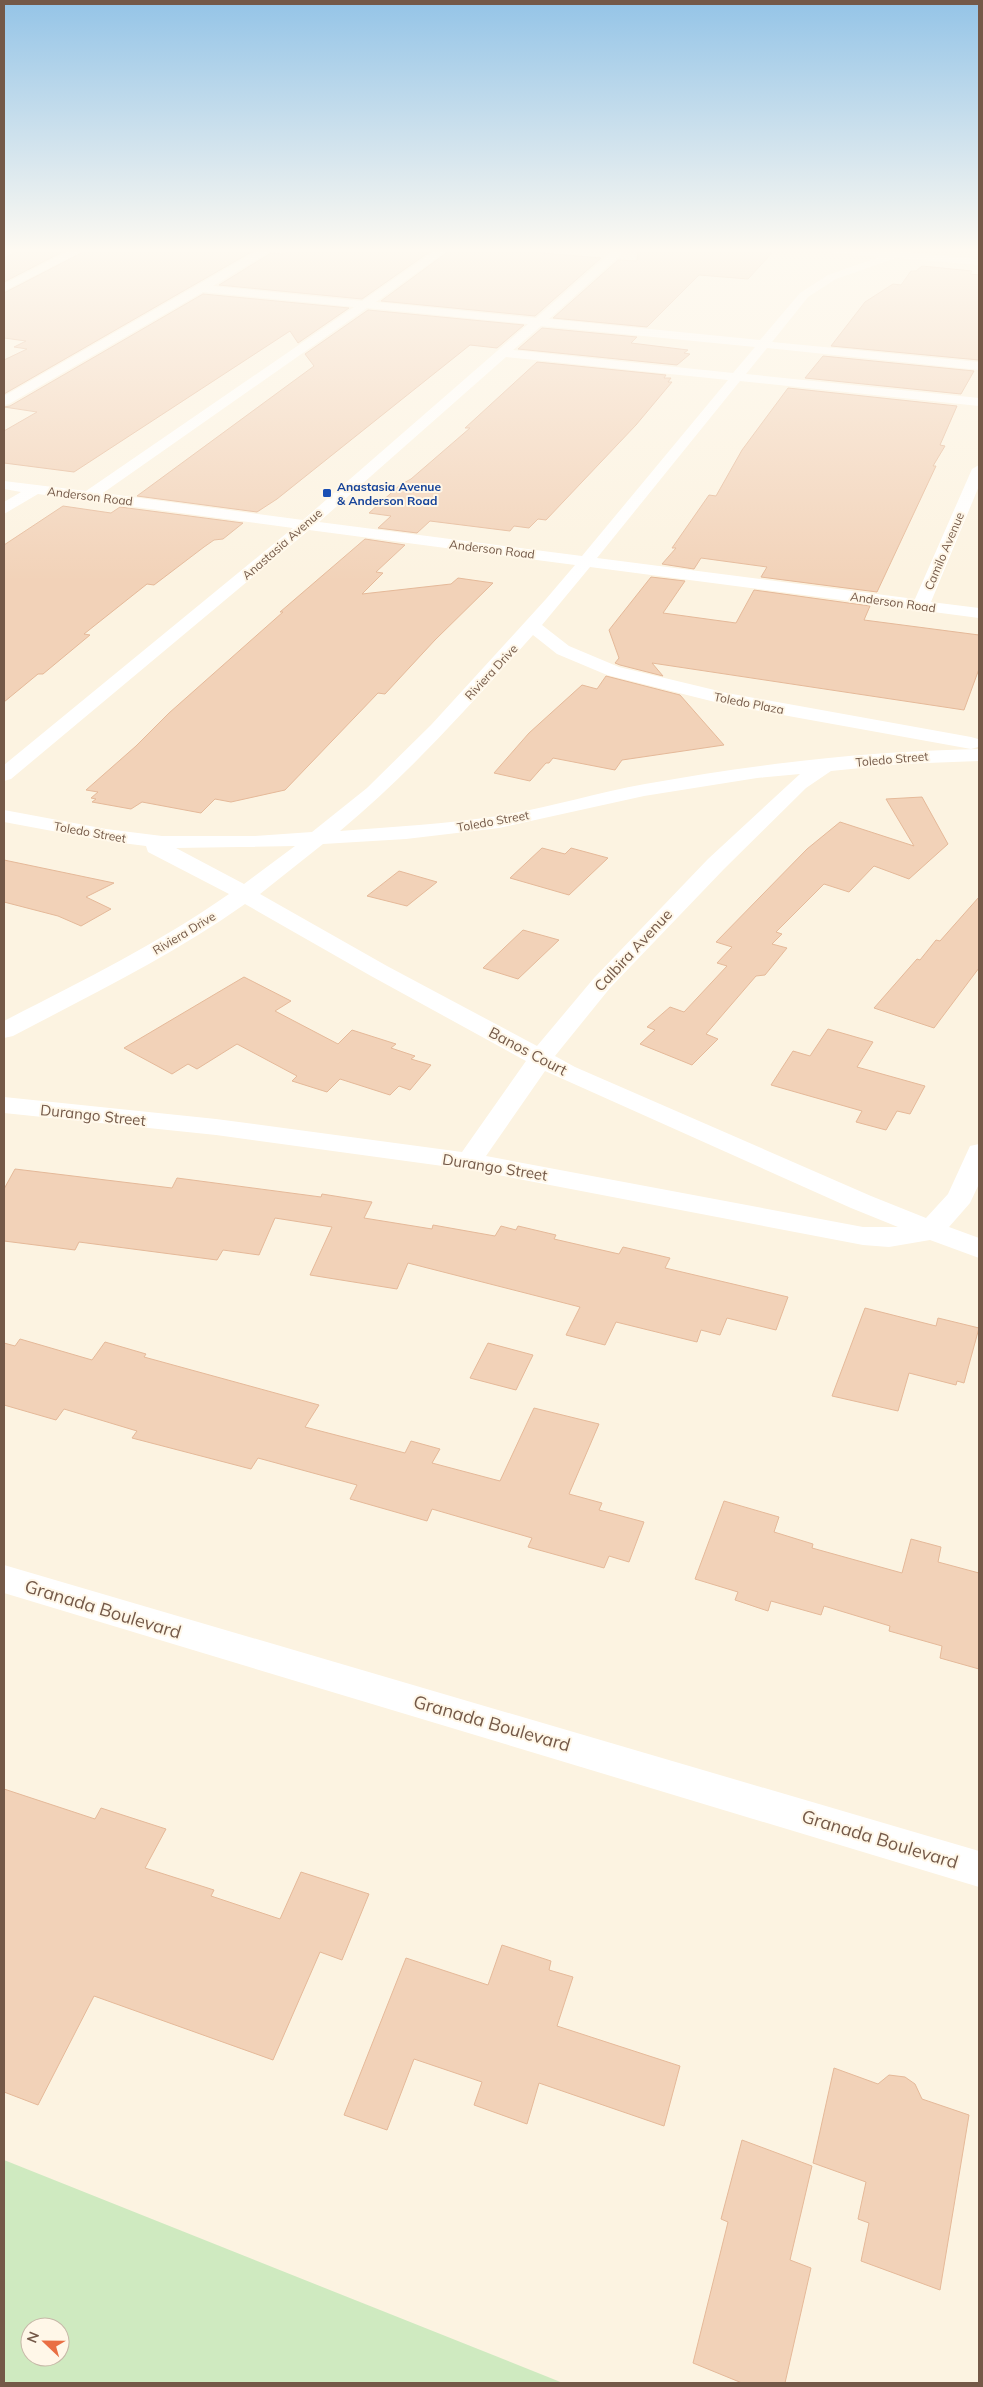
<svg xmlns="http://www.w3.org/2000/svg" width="983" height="2387" font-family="Mulish,sans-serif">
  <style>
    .green { fill: #cfeac0; fill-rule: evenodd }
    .building { fill: #f2d2b8; stroke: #e5b999 }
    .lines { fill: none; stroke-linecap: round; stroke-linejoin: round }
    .minor { fill: #fff; fill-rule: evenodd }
    .transit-dot { fill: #1a4fb4; stroke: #fff7e8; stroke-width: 2 }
    .labels { text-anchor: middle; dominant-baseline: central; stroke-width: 4; stroke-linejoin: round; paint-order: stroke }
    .far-transit-label { font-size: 12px; font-weight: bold; fill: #164399; stroke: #fff7e8; text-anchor: start }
    .far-street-label { font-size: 12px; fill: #745948; stroke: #fff7e8 }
    .street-label { font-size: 15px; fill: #745948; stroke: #fff7e8 }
    .near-street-label { font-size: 18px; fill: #745948; stroke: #fff7e8 }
  </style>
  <rect width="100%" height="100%" fill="#fcf3e1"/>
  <path class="green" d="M 4,2160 L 563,2383 L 4,2383 ZM 30,2327 L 60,2327 L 60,2357 L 30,2357 Z"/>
  <path class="building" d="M 24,248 L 70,248 L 4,282 L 4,258 Z
    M 91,248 L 135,248 L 189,253 L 196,249 L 206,248 L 253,251 L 4,394 L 4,360 L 27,349 L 14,347 L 26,341 L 4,338 L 4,293 Z
    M 293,248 L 361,251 L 366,248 L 435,248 L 362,299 L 219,285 L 271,253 L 283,254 Z
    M 453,248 L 485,248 L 601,258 L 535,316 L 381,301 Z
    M 638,248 L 714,248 L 772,253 L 748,279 L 699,275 L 647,327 L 553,318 L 618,260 L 637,261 Z
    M 922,266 L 972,271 L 970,274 L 979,275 L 979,360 L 831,346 L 865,302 L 893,284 L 901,285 L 911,271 L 916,271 Z
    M 203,294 L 349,308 L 298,343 L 290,331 L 74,472 L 4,463 L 4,431 L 37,412 L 4,407 L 10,406 Z
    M 368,310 L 524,325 L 497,348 L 470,345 L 277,499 L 257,512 L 137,496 L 314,366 L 305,354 Z
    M 542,328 L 637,337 L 631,343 L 688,350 L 684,353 L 690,354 L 677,365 L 518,349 Z
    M 823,356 L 974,371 L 961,394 L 805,378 Z
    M 537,362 L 666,375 L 664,378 L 671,378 L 668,382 L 672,382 L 636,425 L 546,520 L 538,519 L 529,528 L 514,526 L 510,531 L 430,521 L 417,533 L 378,528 L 391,516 L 369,513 L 400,485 L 411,479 L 470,428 L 465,428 Z
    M 788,388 L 957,406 L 940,445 L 945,446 L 933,466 L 936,466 L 877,592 L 761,577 L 767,567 L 701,558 L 694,569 L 662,564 L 676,548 L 672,548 L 709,495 L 716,496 L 742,450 Z
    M 63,506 L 111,513 L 120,507 L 243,523 L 223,539 L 214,540 L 204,547 L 154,585 L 147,584 L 84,634 L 90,635 L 43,674 L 38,674 L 4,702 L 4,545 Z
    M 365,539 L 405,545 L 376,572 L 383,573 L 362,594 L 451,584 L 458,578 L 493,583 L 435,640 L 385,694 L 378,693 L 285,790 L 231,802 L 215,799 L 201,813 L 142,802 L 131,809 L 92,802 L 96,799 L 91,798 L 98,792 L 86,790 L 136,746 L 169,713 L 283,612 L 280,612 Z
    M 651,577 L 685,581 L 663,613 L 736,623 L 754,590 L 870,606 L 864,620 L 979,635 L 979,669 L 964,710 L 652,663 L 663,676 L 620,665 L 615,663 L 619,658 L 609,630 Z
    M 606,676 L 680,695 L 724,745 L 622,760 L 615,770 L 553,758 L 549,763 L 546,763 L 530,781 L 494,773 L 529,733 L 582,685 L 597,689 Z
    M 922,797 L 948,844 L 909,879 L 874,866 L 849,892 L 824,884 L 776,932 L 782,934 L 772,944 L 787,948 L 765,975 L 756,976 L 706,1034 L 718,1039 L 692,1065 L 640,1044 L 655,1030 L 647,1027 L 670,1007 L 684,1012 L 727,966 L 717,963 L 732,947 L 716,942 L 807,849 L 840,822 L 914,846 L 886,799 Z
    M 542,848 L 565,854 L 571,848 L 608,858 L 569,895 L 510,878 Z
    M 4,860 L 114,883 L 86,897 L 111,909 L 81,926 L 58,916 L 4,902 Z
    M 399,871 L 437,882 L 407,906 L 367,896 Z
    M 979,897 L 979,968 L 934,1028 L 874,1008 L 917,959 L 920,960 L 936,940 L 940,941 Z
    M 523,930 L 559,940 L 518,979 L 483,968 Z
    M 244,977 L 291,1001 L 275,1011 L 338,1044 L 352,1030 L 396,1044 L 391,1048 L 415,1056 L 411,1059 L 431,1065 L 410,1090 L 399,1086 L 390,1095 L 340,1079 L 327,1092 L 292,1081 L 297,1076 L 237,1044 L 197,1069 L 188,1064 L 172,1074 L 124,1048 Z
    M 828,1029 L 873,1042 L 857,1067 L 925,1086 L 910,1114 L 897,1111 L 886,1130 L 856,1122 L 862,1111 L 771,1085 L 793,1051 L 810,1056 Z
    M 15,1169 L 172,1188 L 177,1178 L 321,1197 L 322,1194 L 372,1202 L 364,1218 L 432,1229 L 433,1225 L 495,1236 L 501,1226 L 516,1230 L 518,1226 L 556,1235 L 554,1239 L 619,1254 L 623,1247 L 670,1258 L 665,1268 L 788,1297 L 776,1330 L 727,1318 L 720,1335 L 701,1330 L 697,1342 L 616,1322 L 605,1345 L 566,1335 L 580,1307 L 408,1263 L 397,1289 L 310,1275 L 332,1227 L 275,1218 L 259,1255 L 223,1250 L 217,1260 L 79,1242 L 75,1250 L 4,1241 L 4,1189 Z
    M 865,1308 L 936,1326 L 938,1318 L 979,1328 L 964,1383 L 957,1381 L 956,1385 L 909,1373 L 898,1411 L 832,1396 Z
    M 20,1339 L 92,1360 L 105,1342 L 146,1354 L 144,1357 L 319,1405 L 305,1427 L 405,1453 L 411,1441 L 440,1449 L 432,1463 L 500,1481 L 534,1408 L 599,1424 L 569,1494 L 602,1503 L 599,1510 L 644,1522 L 629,1562 L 609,1556 L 604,1568 L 528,1547 L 532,1538 L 432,1509 L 427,1521 L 350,1499 L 357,1485 L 258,1458 L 251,1469 L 132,1438 L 137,1431 L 64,1409 L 56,1420 L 4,1405 L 4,1343 L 15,1346 Z
    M 488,1343 L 533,1355 L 516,1390 L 470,1378 Z
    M 724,1501 L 779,1517 L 774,1532 L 813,1544 L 812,1548 L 902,1573 L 911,1539 L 941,1547 L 938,1562 L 979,1573 L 979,1669 L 940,1658 L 942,1646 L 889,1631 L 890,1626 L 824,1606 L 821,1615 L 771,1601 L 768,1611 L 735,1600 L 738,1592 L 695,1579 Z
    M 4,1789 L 95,1819 L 101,1808 L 166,1829 L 145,1868 L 214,1890 L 211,1896 L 280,1919 L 301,1872 L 369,1894 L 342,1960 L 320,1952 L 273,2060 L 94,1996 L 38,2105 L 4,2092 Z
    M 502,1945 L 551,1961 L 549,1970 L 573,1977 L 557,2026 L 680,2066 L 664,2126 L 539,2083 L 527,2124 L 474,2105 L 482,2082 L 414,2059 L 387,2130 L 344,2115 L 406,1958 L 488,1985 Z
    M 834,2068 L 878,2084 L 889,2075 L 905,2077 L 915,2084 L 922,2099 L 969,2115 L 940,2290 L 861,2261 L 869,2223 L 858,2219 L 866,2182 L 813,2163 Z
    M 742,2140 L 812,2166 L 790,2260 L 811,2268 L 785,2383 L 742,2383 L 693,2363 L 728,2222 L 721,2219 Z"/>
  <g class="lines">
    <path class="minor" d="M 75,248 L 89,248 L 4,291 L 4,284 Z
      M 262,248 L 275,248 L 213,286 L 362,301 L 439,248 L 451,248 L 376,302 L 536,318 L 616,248 L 628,248 L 549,319 L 760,340 L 800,293 L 828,275 L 879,257 L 819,251 L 814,248 L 859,248 L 894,251 L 903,248 L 919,248 L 911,253 L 979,259 L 979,265 L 896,258 L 836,279 L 808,297 L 772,342 L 979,362 L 979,370 L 767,348 L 746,374 L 979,398 L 979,406 L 740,381 L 597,558 L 915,599 L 972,469 L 979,465 L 979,486 L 931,602 L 979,608 L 979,618 L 590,567 L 542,625 L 569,646 L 619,667 L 727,693 L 971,737 L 978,739 L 978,747 L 971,749 L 727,705 L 607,675 L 557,654 L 533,635 C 471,704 411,772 340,831 C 393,827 445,824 498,816 C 547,808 596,793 645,784 C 755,764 868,751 979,749 L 979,761 L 901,764 L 831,771 L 806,788 L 724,869 L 610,988 L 555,1056 L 575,1067 L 871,1196 L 926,1218 L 948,1194 L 970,1146 L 979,1144 L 979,1184 L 970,1203 L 949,1227 L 979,1238 L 979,1258 L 930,1240 L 889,1247 L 863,1245 L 472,1170 L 216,1135 L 4,1113 L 4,1097 L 216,1119 L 462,1152 L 526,1061 L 371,976 L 245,904 C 173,955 91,995 13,1036 L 4,1038 L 4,1021 C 80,982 159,943 229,894 L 148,852 L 146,846 L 106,841 L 4,822 L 4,810 L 106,829 L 162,836 L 255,836 L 312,832 L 367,788 L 431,725 L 546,599 L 575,565 L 309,530 L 11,779 L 4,781 L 4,765 L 293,528 L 38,494 L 4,514 L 4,502 L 21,492 L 4,489 L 4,481 L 86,491 L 354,307 L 203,292 L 9,404 L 4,405 L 4,396 ZM 367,308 L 528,324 L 303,520 L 103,493 ZM 541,326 L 755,347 L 733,373 L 513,350 ZM 506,357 L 728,380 L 582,556 L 319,522 ZM 800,774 L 708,859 L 594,978 L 537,1046 L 387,966 L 260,894 L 323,844 L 406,839 L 499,828 L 644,796 L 757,778 ZM 295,846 L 244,884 L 176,848 ZM 545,1071 L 851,1208 L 898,1227 L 863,1227 L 486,1156 Z
      M 4,1565 L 979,1851 L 979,1887 L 4,1593 Z"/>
  </g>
  <linearGradient id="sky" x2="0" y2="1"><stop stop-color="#94c4e7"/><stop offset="0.43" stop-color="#fefaf2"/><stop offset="1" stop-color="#fefaf2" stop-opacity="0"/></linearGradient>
  <rect width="983" height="582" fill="url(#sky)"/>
  <rect class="transit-dot" x="322" y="488" width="10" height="10" rx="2.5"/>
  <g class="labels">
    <g class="far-transit-label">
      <text x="337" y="486">Anastasia Avenue<tspan x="337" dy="14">&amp; Anderson Road</tspan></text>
    </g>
    <g class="far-street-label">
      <text transform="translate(90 496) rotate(7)">Anderson Road</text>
      <text transform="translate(282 544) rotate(-41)">Anastasia Avenue</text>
      <text transform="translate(492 549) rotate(7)">Anderson Road</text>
      <text transform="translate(944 551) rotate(-67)">Camilo Avenue</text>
      <text transform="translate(893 602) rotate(8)">Anderson Road</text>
      <text transform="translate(491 672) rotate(-47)">Riviera Drive</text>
      <text transform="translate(749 703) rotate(11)">Toledo Plaza</text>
      <text transform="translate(892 759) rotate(-5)">Toledo Street</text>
      <text transform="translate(493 821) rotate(-10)">Toledo Street</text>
      <text transform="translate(90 832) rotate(10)">Toledo Street</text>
      <text transform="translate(184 933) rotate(-31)">Riviera Drive</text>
    </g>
    <g class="street-label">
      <text transform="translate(633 950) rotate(-47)">Calbira Avenue</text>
      <text transform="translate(528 1051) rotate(28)">Banos Court</text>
      <text transform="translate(93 1115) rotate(6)">Durango Street</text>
      <text transform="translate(495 1167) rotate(9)">Durango Street</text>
    </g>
    <g class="near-street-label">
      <text transform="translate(103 1609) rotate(17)">Granada Boulevard</text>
      <text transform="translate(492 1723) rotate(16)">Granada Boulevard</text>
      <text transform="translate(880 1839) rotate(17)">Granada Boulevard</text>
    </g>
  </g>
  <rect width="983" height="2387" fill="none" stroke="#745948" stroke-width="10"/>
  <g transform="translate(45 2342) rotate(292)"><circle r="24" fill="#fff7e8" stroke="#c7b8a8"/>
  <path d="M0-4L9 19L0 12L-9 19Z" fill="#e96f44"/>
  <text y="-8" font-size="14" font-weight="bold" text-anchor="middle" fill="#745948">N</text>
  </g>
</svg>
